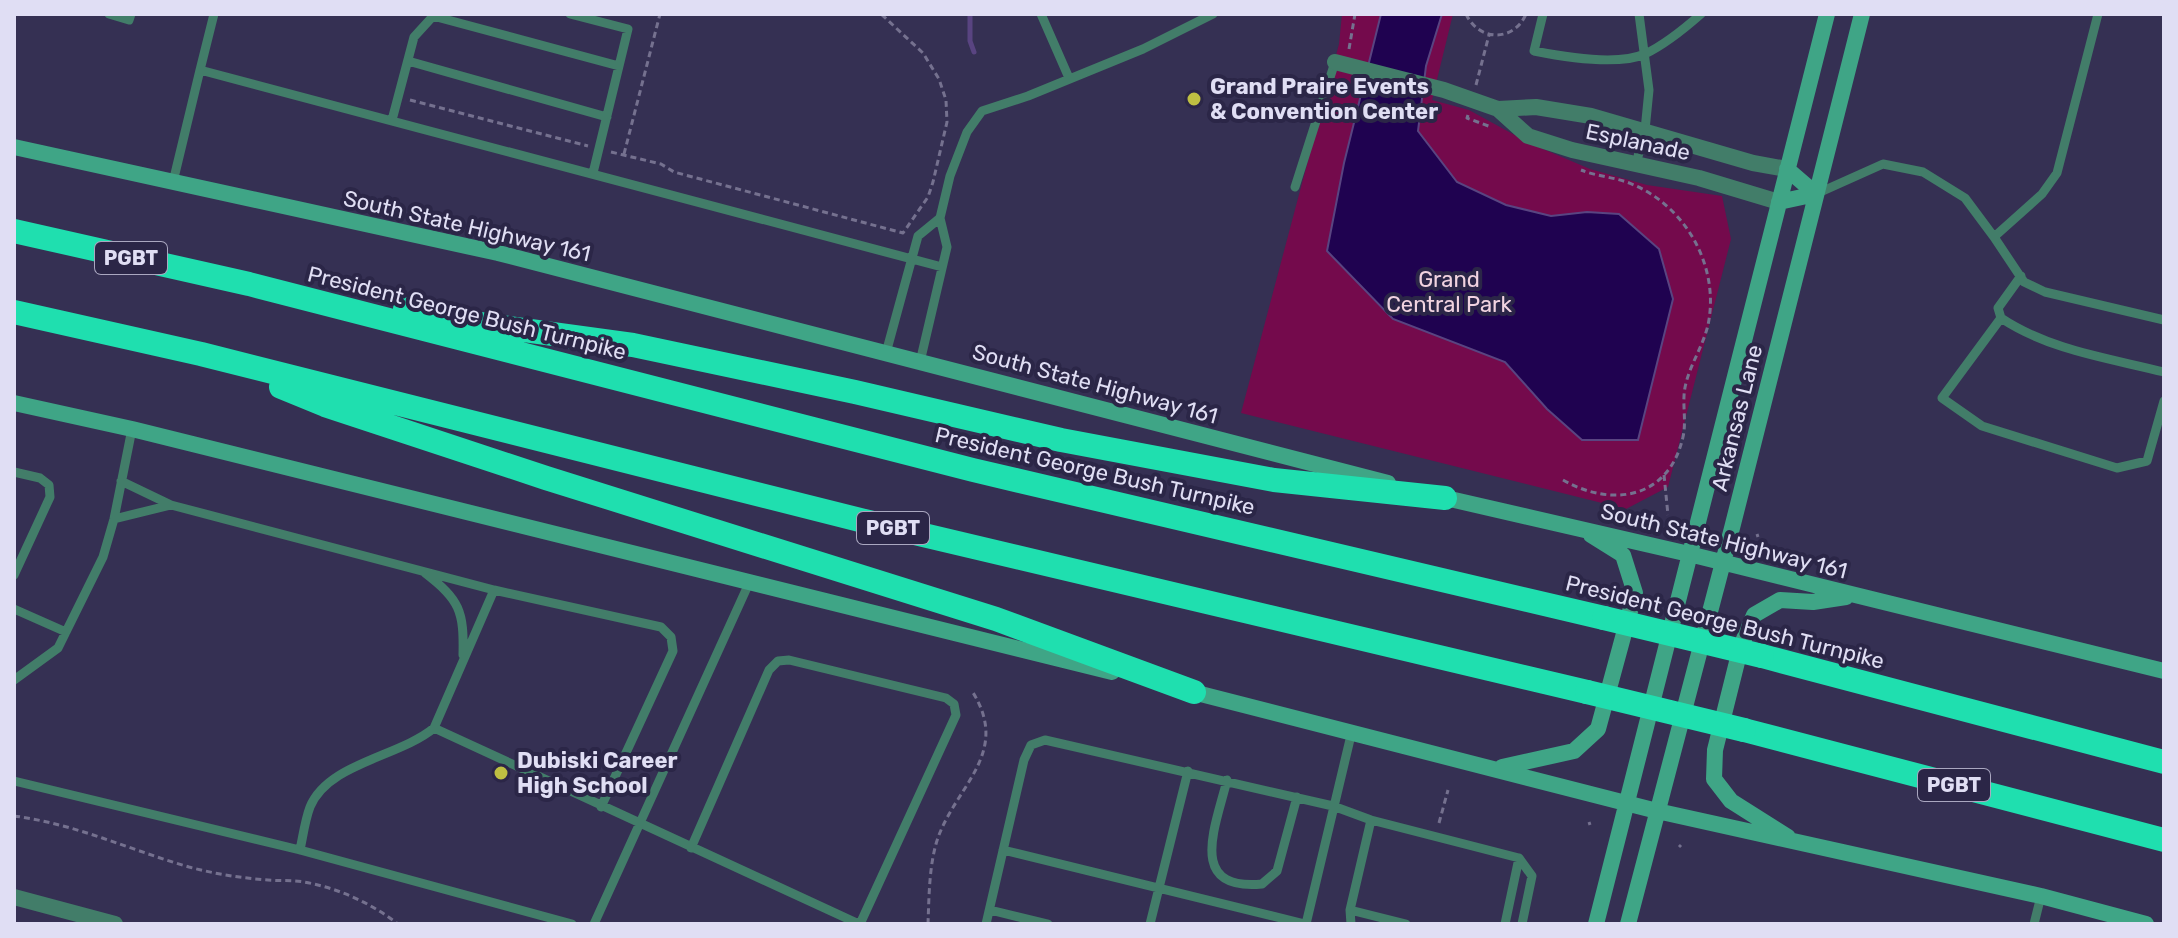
<svg xmlns="http://www.w3.org/2000/svg" width="2178" height="938" font-family="Rubik,sans-serif">
  <style>
    .green { fill: #740a4c }
    .water { fill: #1f0250; stroke: #594481; stroke-width: 2 }
    .lines { fill: none; stroke-linecap: round; stroke-linejoin: round }
    .stream { stroke: #594481; stroke-width: 5 }
    .path { stroke: #75718f; stroke-width: 3; stroke-dasharray: 6 4; stroke-linecap: butt }
    .service { stroke: #427d69; stroke-width: 9 }
    .minor { stroke: #427d69; stroke-width: 16 }
    .secondary { stroke: #3fa586; stroke-width: 16 }
    .motorway { stroke: #1fdfaf; stroke-width: 24 }
    .motorway-bridge { stroke: #1fdfaf; stroke-width: 24 }
    .poi-dot { fill: #bebf42; stroke: #2b2647; stroke-width: 3 }
    .labels { text-anchor: middle; dominant-baseline: central; stroke-width: 8; stroke-linejoin: round; paint-order: stroke }
    .shield { fill: #2b2647; stroke: #aaa7c0; stroke-width: 2 }
    .shield-label { font-size: 20px; font-weight: bold; fill: #e0def4 }
    .poi-label { font-size: 22px; font-weight: bold; fill: #e0def4; stroke: #2b2647; text-anchor: start }
    .street-label { font-size: 22px; fill: #e0def4; stroke: #2b2647 }
    .park-label { font-size: 22px; fill: #f1d3e0; stroke: #2b2647 }
  </style>
  <rect width="100%" height="100%" fill="#353053"/>
  <path class="green" d="M 1342,14 L 1453,14 L 1432,100 L 1469,110 L 1529,143 L 1590,169 L 1647,185 L 1722,196 L 1731,239 L 1668,487 L 1626,509 L 1241,413 L 1339,44 Z"/>
  <path class="water" d="M 1381,14 L 1442,14 L 1426,66 L 1418,131 L 1457,182 L 1506,205 L 1551,216 L 1587,212 L 1619,214 L 1659,249 L 1673,299 L 1638,440 L 1582,440 L 1547,409 L 1505,362 L 1393,319 L 1327,251 L 1344,163 Z"/>
  <g class="lines">
    <path class="stream" d="M 970,14 L 970,41 L 974,52"/>
    <path class="path" d="M 1466,14 C 1479,42 1514,42 1526,14
      M 1349,49 L 1355,14
      M 1476,85 L 1489,35
      M 410,100 L 588,146
      M 1468,115 L 1467,118 L 1491,127
      M 611,152 L 661,164 L 674,172 L 903,233 L 928,197 L 933,182 L 947,122 L 946,100 L 939,79 L 923,53 L 881,14
      M 624,154 L 660,14
      M 1664,475 L 1668,515
      M 1563,480 C 1612,508 1669,499 1683,437 C 1687,419 1681,401 1686,383 C 1691,363 1703,346 1708,325 C 1720,268 1687,208 1634,185 C 1617,177 1598,177 1581,170
      M 1757,534 L 1758,537
      M 14,816 C 76,824 130,850 189,867 C 215,874 241,878 268,880 C 280,881 292,880 304,882 C 338,888 371,903 398,924
      M 1589,822 L 1590,825
      M 1439,823 L 1448,790
      M 1679,847 L 1681,845
      M 928,924 C 929,898 929,869 936,844 C 952,788 1013,755 972,691"/>
    <path class="service" d="M 109,14 L 129,20 L 131,14
      M 570,14 L 628,29 L 593,173
      M 1041,14 L 1069,78
      M 1543,14 L 1534,51 C 1564,57 1617,66 1645,54 C 1666,44 1684,29 1701,14
      M 2098,14 L 2057,173 L 2042,194 L 1994,237 L 2024,282 L 2045,292 L 2164,320
      M 433,16 L 619,66
      M 408,61 L 607,117
      M 200,70 L 214,14
      M 392,120 L 414,37 L 435,14
      M 1636,164 L 1645,130 L 1649,90 L 1639,14
      M 173,182 L 200,70 L 942,267
      M 1295,187 L 1335,62
      M 1816,194 L 1883,164 L 1923,172 L 1965,198 L 1994,237
      M 2021,276 L 1998,308 L 2001,318 C 2049,350 2108,358 2164,372
      M 2001,318 L 1942,398 L 1982,426 L 2117,468 L 2147,461 L 2164,401
      M 886,353 L 918,236 L 940,218
      M 920,362 L 947,247 L 940,218 L 950,176 L 967,132 L 982,111 L 1028,96 L 1143,49 L 1213,14
      M 14,472 L 40,478 L 49,485 L 50,497 L 14,575
      M 121,481 L 171,505 L 494,590 L 661,627 L 671,637 L 673,651 L 601,807
      M 114,519 L 171,505
      M 425,573 C 460,600 464,611 463,655
      M 14,609 L 66,632
      M 14,680 L 58,648 L 103,557 L 114,519 L 132,429
      M 434,728 L 859,924
      M 1227,780 C 1216,826 1186,891 1262,884 L 1277,871 L 1297,797
      M 14,781 L 300,850 L 572,924
      M 691,848 L 769,670 L 778,661 L 789,660 L 946,698 L 954,704 L 956,715 L 860,924
      M 300,850 C 303,836 305,820 310,807 C 328,763 399,757 434,728 L 494,590
      M 1003,850 L 1305,924
      M 990,910 L 1048,924
      M 1350,910 L 1406,924
      M 594,924 L 750,581
      M 986,924 L 1024,760 L 1031,745 L 1045,740 L 1333,806 L 1371,820 L 1519,858 L 1532,876 L 1522,924
      M 1150,924 L 1188,771
      M 1306,924 L 1352,731
      M 1351,924 L 1350,910 L 1371,820
      M 1505,924 L 1519,858
      M 2034,924 L 2041,896"/>
    <path class="minor" d="M 1335,62 L 1444,90 L 1498,109 L 1528,136 L 1572,150 L 1699,178 L 1779,202
      M 1498,109 L 1536,107 L 1591,116 L 1753,163 L 1787,169
      M 14,897 L 115,924"/>
    <path class="secondary" d="M 14,147 L 498,253 L 1388,483
      M 1787,169 L 1816,194
      M 1779,202 L 1816,194
      M 14,403 L 132,429 L 1112,672
      M 1437,496 L 1689,554 L 2164,671
      M 1185,690 L 1657,811 L 2041,896 L 2146,924
      M 1502,767 L 1574,751 L 1598,729 L 1635,593 L 1623,555 L 1591,535
      M 1788,837 L 1731,801 L 1714,779 L 1715,750 L 1741,646 L 1754,615 L 1780,600 L 1813,602 L 1846,597
      M 1596,924 L 1827,14
      M 1628,924 L 1732,528 L 1862,14"/>
    <path class="motorway" d="M 14,231 L 249,284 L 973,470 L 1604,618
      M 405,309 L 480,324 L 633,345 L 855,392 L 1061,440 L 1274,480 L 1445,498
      M 14,312 L 201,354 L 860,520 L 1587,692
      M 281,387 L 325,405 L 546,478 L 996,619 L 1194,692
      M 1762,656 L 2164,762
      M 1744,730 L 2164,840"/>
    <path class="motorway-bridge" d="M 1604,618 L 1762,656
      M 1587,692 L 1744,730"/>
  </g>
  <g class="poi-dot">
    <circle cx="1194" cy="99" r="8"/>
    <circle cx="501" cy="773" r="8"/>
  </g>
  <g class="labels">
    <g class="shield">
      <rect x="95" y="242" width="72" height="32" rx="6"/>
      <rect x="857" y="512" width="72" height="32" rx="6"/>
      <rect x="1918" y="769" width="72" height="32" rx="6"/>
    </g>
    <g class="shield-label">
      <text x="131" y="258">PGBT</text>
      <text x="893" y="528">PGBT</text>
      <text x="1954" y="785">PGBT</text>
    </g>
    <g class="poi-label">
      <text x="1210" y="86">Grand Praire Events<tspan x="1210" dy="25">&amp; Convention Center</tspan></text>
      <text x="517" y="760">Dubiski Career<tspan x="517" dy="25">High School</tspan></text>
    </g>
    <g class="street-label">
      <text transform="translate(1638 142) rotate(12)">Esplanade</text>
      <text transform="translate(467 226) rotate(13)">South State Highway 161</text>
      <text transform="translate(467 313) rotate(14)">President George Bush Turnpike</text>
      <text transform="translate(1095 384) rotate(15)">South State Highway 161</text>
      <text transform="translate(1737 418) rotate(-76)">Arkansas Lane</text>
      <text transform="translate(1095 471) rotate(13)">President George Bush Turnpike</text>
      <text transform="translate(1724 541) rotate(14)">South State Highway 161</text>
      <text transform="translate(1725 622) rotate(14)">President George Bush Turnpike</text>
    </g>
    <g class="park-label">
      <text x="1449" y="279">Grand<tspan x="1449" dy="25">Central Park</tspan></text>
    </g>
  </g>
  <rect width="2178" height="938" fill="none" stroke="#e0def4" stroke-width="32"/>
</svg>
